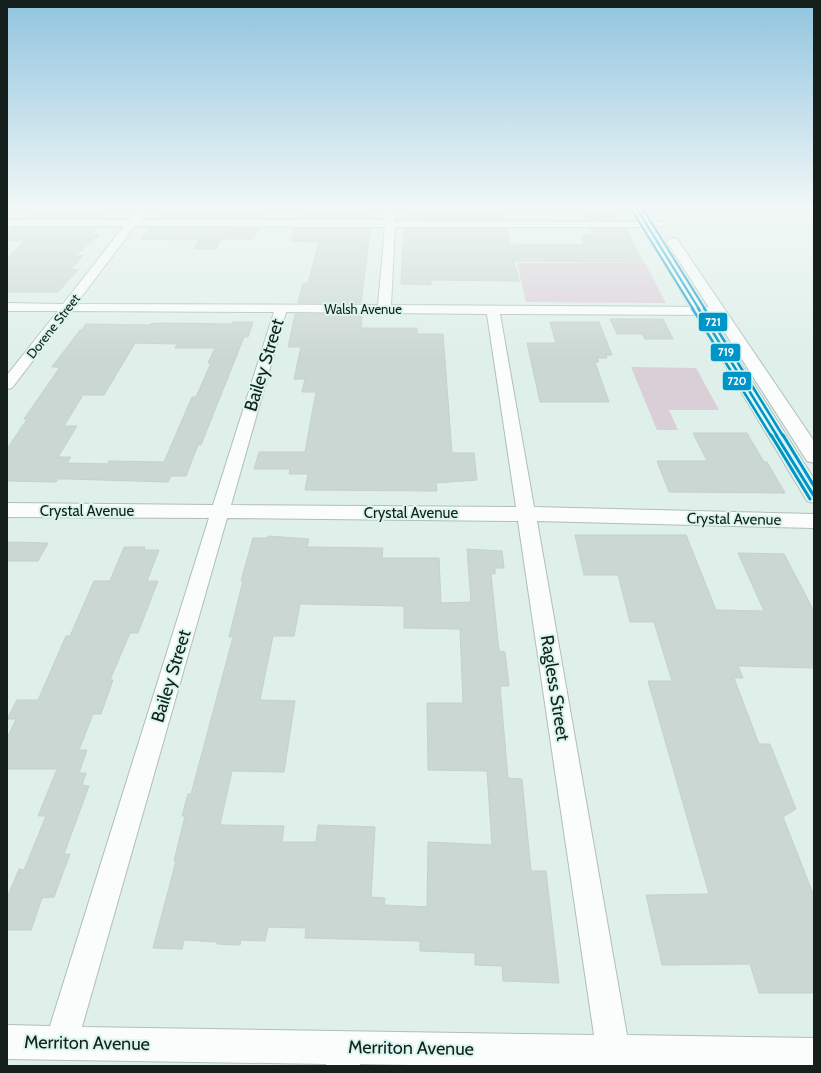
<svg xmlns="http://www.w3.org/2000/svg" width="821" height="1073" font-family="Cabin,sans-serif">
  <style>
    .green { fill: #daced7 }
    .building { fill: #cbd7d3; stroke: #c5d1cd; fill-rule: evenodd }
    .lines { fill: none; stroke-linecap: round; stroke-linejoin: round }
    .minor-casing { stroke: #b1beba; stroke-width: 2 }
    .trunk-casing { stroke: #b1beba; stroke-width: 2 }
    .minor { fill: #fafdfc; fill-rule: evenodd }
    .trunk { fill: #fafdfc; fill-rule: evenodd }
    .bus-1-far2-casing { stroke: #d9f5ee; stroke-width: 4 }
    .bus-1-far1-casing { stroke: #d9f5ee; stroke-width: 5 }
    .bus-1-casing { stroke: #d9f5ee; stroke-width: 6 }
    .bus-2-far2-casing { stroke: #d9f5ee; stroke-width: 4 }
    .bus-2-far1-casing { stroke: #d9f5ee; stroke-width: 5 }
    .bus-2-casing { stroke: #d9f5ee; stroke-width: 6 }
    .bus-3-far2-casing { stroke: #d9f5ee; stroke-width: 4 }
    .bus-3-far1-casing { stroke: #d9f5ee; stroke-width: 5 }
    .bus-3-casing { stroke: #d9f5ee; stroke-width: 6 }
    .bus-1-far2 { stroke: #0095c8; stroke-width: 2 }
    .bus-1-far1 { stroke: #0095c8; stroke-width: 2.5 }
    .bus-1 { stroke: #0095c8; stroke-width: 3 }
    .bus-2-far2 { stroke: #0095c8; stroke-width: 2 }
    .bus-2-far1 { stroke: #0095c8; stroke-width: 2.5 }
    .bus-2 { stroke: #0095c8; stroke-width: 3 }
    .bus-3-far2 { stroke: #0095c8; stroke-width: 2 }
    .bus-3-far1 { stroke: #0095c8; stroke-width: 2.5 }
    .bus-3 { stroke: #0095c8; stroke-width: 3 }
    .labels { text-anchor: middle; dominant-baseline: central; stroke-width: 4; stroke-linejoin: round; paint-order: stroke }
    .far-street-label { font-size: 13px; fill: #151f1c; stroke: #d9f5ee }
    .street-label { font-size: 15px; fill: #151f1c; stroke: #d9f5ee }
    .near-street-label { font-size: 18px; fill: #151f1c; stroke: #d9f5ee }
    .line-badge { stroke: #d9f5ee; stroke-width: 1.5 }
    .badge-label { font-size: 11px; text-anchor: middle; font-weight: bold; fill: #fff }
  </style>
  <rect width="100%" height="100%" fill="#dfefea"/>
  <path class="green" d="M 517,263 L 645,263 L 666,303 L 526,302 Z
    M 631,367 L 696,368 L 719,410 L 669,410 L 678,430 L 657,430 Z"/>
  <path class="building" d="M 35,209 L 112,209 L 104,218 L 25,218 Z
    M 164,209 L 268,209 L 263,218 L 157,218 Z
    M 302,209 L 372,209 L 371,218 L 299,218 Z
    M 406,209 L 503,209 L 505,220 L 405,220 Z
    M 581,209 L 611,209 L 617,220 L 586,220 Z
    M 14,228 L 96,228 L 90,234 L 99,235 L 73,258 L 84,255 L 71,269 L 78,270 L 58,292 L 7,292 L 7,258 L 25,241 L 7,241 L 7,234 Z
    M 151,228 L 259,228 L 253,239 L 221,239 L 216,249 L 194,249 L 199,240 L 142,239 Z
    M 295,228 L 370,228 L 369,233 L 370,233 L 361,303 L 298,303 L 303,283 L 308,283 L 319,242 L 291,241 Z
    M 404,228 L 507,228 L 510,244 L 584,245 L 582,235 L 593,235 L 590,228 L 621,228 L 626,229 L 643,262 L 514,261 L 519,281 L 431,280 L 431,285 L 401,284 Z
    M 295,314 L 359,314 L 359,316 L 362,317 L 361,328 L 417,328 L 417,334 L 443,334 L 452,453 L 474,453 L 477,480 L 436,483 L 437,491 L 305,490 L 308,474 L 289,474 L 290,469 L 254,469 L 259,452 L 305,452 L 316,392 L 302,392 L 305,379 L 294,379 L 301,347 L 288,347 Z
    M 610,319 L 663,319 L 673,339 L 645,339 L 642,334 L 617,334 Z
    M 233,322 L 253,322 L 248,337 L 244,337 L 201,445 L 198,445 L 186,476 L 171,476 L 168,482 L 69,479 L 58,479 L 56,482 L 7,481 L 7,449 L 27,419 L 24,419 L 60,367 L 52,367 L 80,330 L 82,330 L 86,324 L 150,325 L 150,324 L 161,323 L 232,324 ZM 135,343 L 177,344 L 175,348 L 215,348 L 208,363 L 211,363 L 196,397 L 192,397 L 164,462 L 109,461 L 108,464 L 67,463 L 71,457 L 58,457 L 77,426 L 64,426 L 83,395 L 104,395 Z
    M 550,322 L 599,322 L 612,355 L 606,355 L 607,358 L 597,358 L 599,362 L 595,362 L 609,402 L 540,402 L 527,343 L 556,343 Z
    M 693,433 L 747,433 L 764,462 L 767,462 L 785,493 L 669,492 L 657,461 L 707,461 Z
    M 575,535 L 686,535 L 716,610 L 764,611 L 738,553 L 784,554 L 814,611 L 814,668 L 738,666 L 743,678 L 734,678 L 759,744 L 770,744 L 796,809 L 783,817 L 814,896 L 814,993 L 759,993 L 750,964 L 662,965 L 646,895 L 709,894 L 648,681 L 672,681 L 654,622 L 630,622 L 618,575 L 584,575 Z
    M 268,536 L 309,539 L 307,547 L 383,548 L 382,558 L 439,558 L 441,603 L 471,602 L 467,549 L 502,551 L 504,568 L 495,568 L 495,574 L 491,574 L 499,651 L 505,652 L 509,686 L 500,686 L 508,778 L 522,779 L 531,871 L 546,871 L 559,983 L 503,981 L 502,966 L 475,965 L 475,953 L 420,951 L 420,941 L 305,938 L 306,928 L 268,927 L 265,941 L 241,940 L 240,945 L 217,944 L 217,942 L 184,940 L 182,949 L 153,948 L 176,861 L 174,861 L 185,816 L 182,816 L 188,794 L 191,794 L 233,637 L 229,637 L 243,581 L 241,581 L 253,538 L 268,538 ZM 300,604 L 404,606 L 404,628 L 460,629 L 463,703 L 427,703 L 428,770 L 487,771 L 492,845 L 428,842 L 427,907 L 384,905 L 385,898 L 371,897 L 375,827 L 318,825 L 316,842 L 282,842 L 284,826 L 220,825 L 232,771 L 284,772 L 295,701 L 260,700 L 273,636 L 294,636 Z
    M 11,542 L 48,543 L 38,561 L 7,561 L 7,543 Z
    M 124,547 L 145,547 L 144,550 L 159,550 L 147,581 L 158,581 L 138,633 L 130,633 L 110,680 L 113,680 L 101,714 L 93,714 L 79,750 L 87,750 L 79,773 L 86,773 L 82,785 L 89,786 L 64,854 L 70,854 L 54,897 L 42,898 L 31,930 L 7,930 L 7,898 L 19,869 L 24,870 L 46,816 L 38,816 L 57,769 L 7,769 L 7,738 L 16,719 L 7,719 L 17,700 L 38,700 L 66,636 L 70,636 L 94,581 L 110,581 Z"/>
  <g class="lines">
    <defs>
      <path id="minor" d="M 138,209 L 148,209 L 140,220 L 385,220 L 386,209 L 396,209 L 395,221 L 665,222 L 666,224 L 661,227 L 395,227 L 391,305 L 718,307 L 722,308 L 724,311 L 722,314 L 718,315 L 500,314 L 534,507 L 814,514 L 814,528 L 537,521 L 627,1035 L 814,1038 L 814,1066 L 463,1066 L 360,1064 L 360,1066 L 326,1066 L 326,1064 L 7,1059 L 7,1025 L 50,1026 L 209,518 L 7,517 L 7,503 L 213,505 L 274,312 L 71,311 L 12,388 L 7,389 L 7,375 L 58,311 L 7,311 L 7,303 L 63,304 L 124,226 L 7,226 L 7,220 L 129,220 ZM 135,226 L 385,227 L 378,305 L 76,304 ZM 286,312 L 487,314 L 516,507 L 231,505 ZM 227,518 L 518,521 L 594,1035 L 82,1027 Z
        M 807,209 L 814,209 L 814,214 L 810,213 Z"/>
      <path id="trunk" d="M 631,209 L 643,209 L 814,479 L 814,503 L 807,501 Z
        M 673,238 L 677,239 L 814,441 L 814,463 L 807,461 L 667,242 L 669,239 Z"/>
    </defs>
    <use href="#minor" class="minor-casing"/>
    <use href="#trunk" class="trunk-casing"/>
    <use href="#minor" class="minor"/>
    <use href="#trunk" class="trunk"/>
    <defs>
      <path id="bus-1-far2" d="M 637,209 L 699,309"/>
      <path id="bus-1-far1" d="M 698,308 L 777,436"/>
      <path id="bus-1" d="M 776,435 L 814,496"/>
      <path id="bus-2-far2" d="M 633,212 L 693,309"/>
      <path id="bus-2-far1" d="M 692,308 L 771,436"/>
      <path id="bus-2" d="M 771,435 L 810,499"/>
      <path id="bus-3-far2" d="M 643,209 L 705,309"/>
      <path id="bus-3-far1" d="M 704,308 L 783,436"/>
      <path id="bus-3" d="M 783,435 L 814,486"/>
    </defs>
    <use href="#bus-1-far2" class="bus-1-far2-casing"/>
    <use href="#bus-1-far1" class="bus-1-far1-casing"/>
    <use href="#bus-1" class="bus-1-casing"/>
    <use href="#bus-2-far2" class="bus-2-far2-casing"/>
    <use href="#bus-2-far1" class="bus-2-far1-casing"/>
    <use href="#bus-2" class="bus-2-casing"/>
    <use href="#bus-3-far2" class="bus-3-far2-casing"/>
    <use href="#bus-3-far1" class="bus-3-far1-casing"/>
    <use href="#bus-3" class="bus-3-casing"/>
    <use href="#bus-1-far2" class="bus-1-far2"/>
    <use href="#bus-1-far1" class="bus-1-far1"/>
    <use href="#bus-1" class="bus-1"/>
    <use href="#bus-2-far2" class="bus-2-far2"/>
    <use href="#bus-2-far1" class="bus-2-far1"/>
    <use href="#bus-2" class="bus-2"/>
    <use href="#bus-3-far2" class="bus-3-far2"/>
    <use href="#bus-3-far1" class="bus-3-far1"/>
    <use href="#bus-3" class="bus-3"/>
  </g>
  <linearGradient id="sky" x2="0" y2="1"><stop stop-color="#91c4df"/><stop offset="0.58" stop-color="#f1f8f6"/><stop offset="1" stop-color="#f1f8f6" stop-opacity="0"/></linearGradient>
  <rect width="821" height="359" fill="url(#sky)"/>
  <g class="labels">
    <g class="far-street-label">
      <text x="363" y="309">Walsh Avenue</text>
      <text transform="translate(53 326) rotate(-52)">Dorene Street</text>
    </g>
    <g class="street-label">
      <text x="87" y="511">Crystal Avenue</text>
      <text x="411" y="513">Crystal Avenue</text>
      <text transform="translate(734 519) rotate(1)">Crystal Avenue</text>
    </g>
    <g class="near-street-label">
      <text transform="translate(264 365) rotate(-73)">Bailey Street</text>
      <text transform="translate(171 676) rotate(-73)">Bailey Street</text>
      <text transform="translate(555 688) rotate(81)">Ragless Street</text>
      <text transform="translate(87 1043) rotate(1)">Merriton Avenue</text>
      <text transform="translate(411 1048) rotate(1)">Merriton Avenue</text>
    </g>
  </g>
  <g class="line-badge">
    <rect x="698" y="312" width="30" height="20" rx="4" fill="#0095c8"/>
    <rect x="710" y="343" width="31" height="19" rx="4" fill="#0095c8"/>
    <rect x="722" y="371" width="30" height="20" rx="4" fill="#0095c8"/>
  </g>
  <g class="badge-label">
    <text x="713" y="326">721</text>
    <text x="726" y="356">719</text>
    <text x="737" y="385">720</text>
  </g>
  <rect width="821" height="1073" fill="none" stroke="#151f1c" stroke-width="16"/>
</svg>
